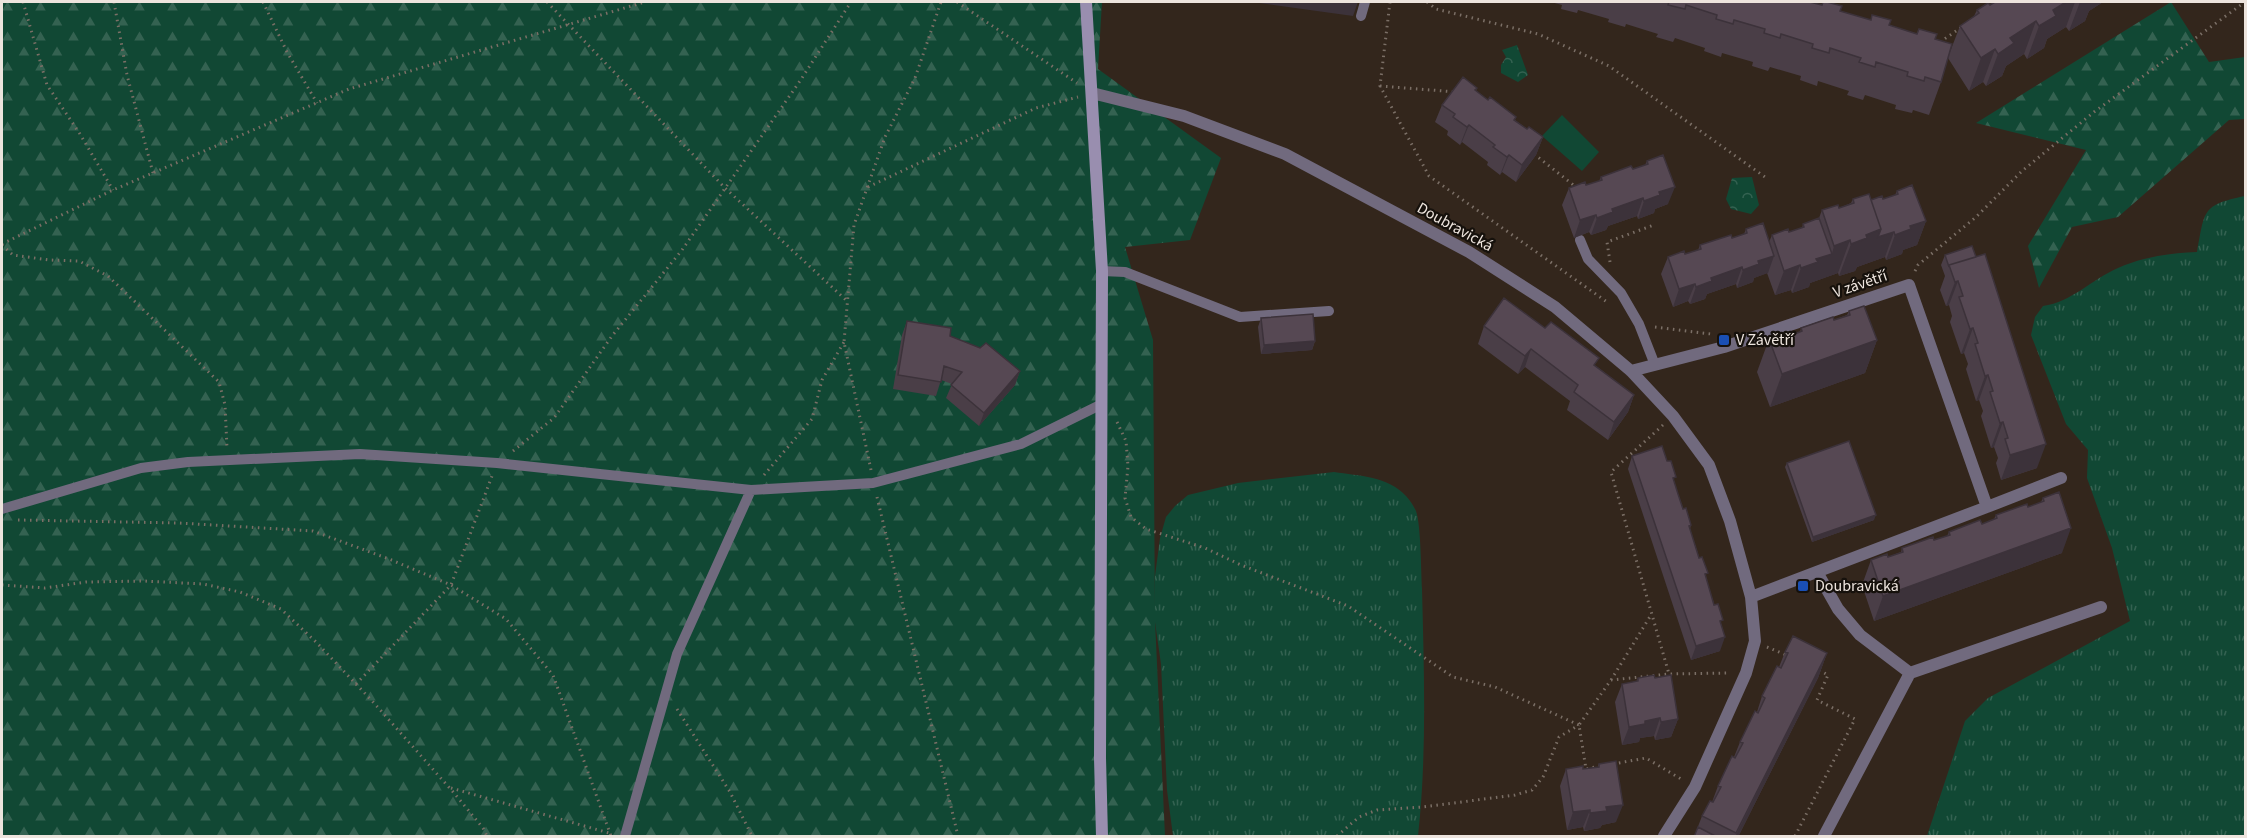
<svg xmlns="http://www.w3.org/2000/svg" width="2247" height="838" font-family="'Source Sans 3',sans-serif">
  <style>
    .grass { fill: url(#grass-tufts) }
    .forest { fill: url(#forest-firs) }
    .park { fill: url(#park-crowns) }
    .pitch { fill: #114834 }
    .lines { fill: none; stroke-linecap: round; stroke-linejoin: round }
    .path { stroke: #7b6f66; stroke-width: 3; stroke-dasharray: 1.5 4.5; stroke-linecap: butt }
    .lane { stroke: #716a7e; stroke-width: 10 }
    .street { stroke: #716a7e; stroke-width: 12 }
    .secondary { stroke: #998eaf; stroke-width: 12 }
    .wall { fill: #4a3e47 }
    .shaded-wall { fill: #3c323a }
    .building { fill: #564853; stroke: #3c323a; stroke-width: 1.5 }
    .transit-dot { fill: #1a4fb4; stroke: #16110c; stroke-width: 2 }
    .labels { text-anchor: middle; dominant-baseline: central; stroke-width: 4.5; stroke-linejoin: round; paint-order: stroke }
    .street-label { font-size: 16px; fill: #ede4dd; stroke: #16110c }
    .poi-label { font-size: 16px; fill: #ede4dd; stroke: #16110c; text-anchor: start }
  </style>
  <defs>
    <pattern id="grass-tufts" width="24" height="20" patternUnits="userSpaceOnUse" patternTransform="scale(1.5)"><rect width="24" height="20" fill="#114834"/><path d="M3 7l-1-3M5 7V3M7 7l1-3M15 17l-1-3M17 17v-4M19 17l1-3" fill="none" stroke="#346251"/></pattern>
    <pattern id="forest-firs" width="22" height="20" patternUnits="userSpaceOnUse" patternTransform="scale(1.5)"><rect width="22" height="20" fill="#114834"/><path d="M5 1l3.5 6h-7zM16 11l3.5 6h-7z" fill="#346251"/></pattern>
    <pattern id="park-crowns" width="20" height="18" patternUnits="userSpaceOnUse" patternTransform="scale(1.5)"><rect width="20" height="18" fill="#114834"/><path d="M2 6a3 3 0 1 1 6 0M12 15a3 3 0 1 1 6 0" fill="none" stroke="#346251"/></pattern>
  </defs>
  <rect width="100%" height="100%" fill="#33261c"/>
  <path class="grass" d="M 2245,196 L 2245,836 L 1927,836 L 1965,721 L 1988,698 L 2130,621 L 2112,548 L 2087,478 L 2088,450 L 2066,424 L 2031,335 L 2035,317 L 2043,306 C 2072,302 2092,279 2118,268 C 2143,257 2170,253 2197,252 C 2205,211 2201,205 2245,196 Z
    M 1334,472 C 1359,476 1388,476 1406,496 C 1410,500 1414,507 1416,511 C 1421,525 1421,573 1422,589 C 1424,671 1427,755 1418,836 L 1173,836 L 1167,790 L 1161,664 L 1154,615 L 1155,576 L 1160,538 L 1166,517 L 1175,506 L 1188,495 L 1238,483 Z"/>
  <path class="forest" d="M 2,2 L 1102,2 L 1098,69 L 1221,158 L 1190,240 L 1125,247 L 1153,340 L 1155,621 L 1165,836 L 2,836 Z
    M 2171,2 L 2209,62 L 2245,57 L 2245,119 L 2229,120 L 2118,217 L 2072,227 L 2039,288 L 2028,246 L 2086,150 L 1976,123 Z"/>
  <path class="park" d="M 1517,45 L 1528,75 L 1518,82 L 1501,73 L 1501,65 L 1506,57 L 1502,50 Z
    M 1752,177 L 1759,205 L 1751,214 L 1731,209 L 1726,199 L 1732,178 Z"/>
  <path class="pitch" d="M 1562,115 L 1599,152 L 1582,171 L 1542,136 Z"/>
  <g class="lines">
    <path class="path" d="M 23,2 L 47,85 L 80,134 L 113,190
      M 114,2 L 127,75 L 153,173
      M 263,2 L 287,52 L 317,103
      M 547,2 L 724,187 L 847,301
      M 957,2 L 1077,83
      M 1390,2 L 1380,86 L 1429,176 L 1607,302
      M 1427,2 L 1436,9 L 1538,34 L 1609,66 L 1765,177
      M 1940,42 L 1962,27
      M 1380,86 L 1456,92
      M 1534,154 L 1576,187
      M 868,187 L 1036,108 L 1078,97
      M 2,244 L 113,190 L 349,89 L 645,2
      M 2,245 L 13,255 L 49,260 L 79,261 L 108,276 L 219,382 L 225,405 L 227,448
      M 1610,262 L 1607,242 L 1654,225
      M 1915,271 L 1918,265 L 1976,217 L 2022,171 L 2094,112 L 2245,2
      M 1655,327 L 1711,334
      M 1117,422 L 1126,441 L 1128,466 L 1125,498 L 1131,517 L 1146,529 L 1205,548 L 1241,565 L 1348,606 L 1453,677 L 1495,687 L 1579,725
      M 1663,425 L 1611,472 L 1669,674
      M 513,451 L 554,418 L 612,336 L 682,250 L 800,81 L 851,2
      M 871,470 L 844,342 L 854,225 L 885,137 L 915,78 L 941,2
      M 764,475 L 812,419 L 822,380 L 844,342
      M 877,497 L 958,836
      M 18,520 L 179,523 L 313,531 L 389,559 L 451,585 L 506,619 L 553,675 L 611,836
      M 2,585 L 45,588 L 86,582 L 144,581 L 203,584 L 240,592 L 281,609 L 317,643 L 374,703 L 454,793 L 483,828 L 487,836
      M 1767,647 L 1786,655
      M 1611,680 L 1651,615
      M 356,684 L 451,585 L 492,476
      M 677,709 L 730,792 L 752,836
      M 1613,764 L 1646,758 L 1681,779
      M 1600,766 L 1586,769 L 1579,725 L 1611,680 L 1669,674 L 1729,673
      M 451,788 L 609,833
      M 1337,836 L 1359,817 L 1377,810 L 1423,807 L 1515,795 L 1532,790 L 1543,777 L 1559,737 L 1579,725
      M 1795,836 L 1855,719 L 1817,700 L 1828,675 L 1819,670"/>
    <path class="lane" d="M 1361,16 L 1365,2
      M 1580,240 L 1588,259 L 1621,293 L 1639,324 L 1655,365
      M 1102,271 L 1125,272 L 1240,317 L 1329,311
      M 2,509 L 141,468 L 188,462 L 360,454 L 497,463 L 751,490 L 873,483 L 1021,444 L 1102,404
      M 625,836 L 677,654 L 751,490"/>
    <path class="street" d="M 1092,93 L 1184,116 L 1285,154 L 1469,252 L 1555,307 L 1631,371 L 1673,416 L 1709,465 L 1730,521 L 1751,597 L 1755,641 L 1746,673 L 1695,787 L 1664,836
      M 1631,371 L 1724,347 L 1909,285 L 1987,507 L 1751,597
      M 1987,507 L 2061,478
      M 1817,572 L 1838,609 L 1860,635 L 1910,673 L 1824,836
      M 1910,673 L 2101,607"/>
    <path class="secondary" d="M 1086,2 L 1102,271 L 1100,758 L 1102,836"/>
  </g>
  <path class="wall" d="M 1551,2 L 1810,2 L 1935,39 L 1948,57 L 1960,26 L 1974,16 L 1977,10 L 1990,5 L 1995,2 L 2103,2 L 2089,11 L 2085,21 L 2069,31 L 2066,27 L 2047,39 L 2044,48 L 2027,59 L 2024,54 L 2006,66 L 2002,76 L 1986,86 L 1983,82 L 1969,91 L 1948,58 L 1941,82 L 1929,115 L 1913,110 L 1912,113 L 1895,109 L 1896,105 L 1865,95 L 1863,100 L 1847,95 L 1849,91 L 1818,81 L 1817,86 L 1800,80 L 1801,76 L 1770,67 L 1768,71 L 1752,66 L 1753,62 L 1722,53 L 1721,57 L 1704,51 L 1705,48 L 1675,38 L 1673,42 L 1656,37 L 1658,34 L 1626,24 L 1625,27 L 1608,22 L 1609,19 L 1578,10 L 1577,13 L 1561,9 L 1562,5 Z
    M 1477,88 L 1476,91 L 1488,100 L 1516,117 L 1515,120 L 1527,129 L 1543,137 L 1536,155 L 1516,182 L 1502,172 L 1500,175 L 1487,165 L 1488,162 L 1462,142 L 1460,145 L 1447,135 L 1448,131 L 1435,122 L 1442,105 Z
    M 1647,161 L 1668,204 L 1655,209 L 1654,213 L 1638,219 L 1637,216 L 1608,226 L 1606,230 L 1591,235 L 1589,232 L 1574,238 L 1562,205 L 1569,188 L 1586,185 L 1599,181 L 1601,177 L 1633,169 L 1645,165 Z
    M 1897,191 L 1926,221 L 1917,245 L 1903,250 L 1902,254 L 1886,260 L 1885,257 L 1857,267 L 1855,271 L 1839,276 L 1838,273 L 1810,283 L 1809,287 L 1792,293 L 1791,290 L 1775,295 L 1767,273 L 1754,278 L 1753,282 L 1737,288 L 1736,284 L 1707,294 L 1705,299 L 1690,304 L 1688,301 L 1673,307 L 1661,274 L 1668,257 L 1685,254 L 1698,250 L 1700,245 L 1732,238 L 1744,234 L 1746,229 L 1769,242 L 1772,235 L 1789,232 L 1802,228 L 1803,224 L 1819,218 L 1822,210 L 1839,208 L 1851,203 L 1853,199 L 1883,199 L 1895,195 Z
    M 1972,246 L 2037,468 L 2001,480 L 1996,463 L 1998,458 L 1994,447 L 1991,448 L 1981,416 L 1983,411 L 1979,400 L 1976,401 L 1966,369 L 1968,364 L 1964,353 L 1961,354 L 1950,322 L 1952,316 L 1949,305 L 1946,306 L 1940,290 L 1945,276 L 1941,265 L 1945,255 Z
    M 1849,311 L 1877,340 L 1865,373 L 1770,407 L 1757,372 L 1769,339 L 1787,337 L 1800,332 L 1801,328 L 1834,320 L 1847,315 Z
    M 1261,318 L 1315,341 L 1312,350 L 1261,354 L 1258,327 Z
    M 907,321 L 950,336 L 1020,371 L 1015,385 L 979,426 L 946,398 L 952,384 L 941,380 L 936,396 L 893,389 L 902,335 Z
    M 1484,326 L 1596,366 L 1634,395 L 1628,412 L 1608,440 L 1567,410 L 1570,401 L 1525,367 L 1518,374 L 1478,344 Z
    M 1632,456 L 1674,482 L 1683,509 L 1691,525 L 1690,529 L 1721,625 L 1720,651 L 1691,660 L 1628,469 Z
    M 1787,463 L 1874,520 L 1812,542 L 1785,467 Z
    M 2043,498 L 2062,553 L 1874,621 L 1862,585 L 1871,560 L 1888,557 L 1901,552 L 1902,548 L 1934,540 L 1947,536 L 1949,532 L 1982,524 L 1994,519 L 1996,515 L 2028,507 L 2041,502 Z
    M 1785,652 L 1827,653 L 1818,678 L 1738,837 L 1694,837 L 1702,816 L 1712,802 L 1718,786 L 1734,757 L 1740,742 L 1757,712 L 1762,696 L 1779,667 Z
    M 1638,678 L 1655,678 L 1678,719 L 1671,737 L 1655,740 L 1654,736 L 1640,738 L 1639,742 L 1622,745 L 1615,702 L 1622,684 L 1636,682 Z
    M 1599,764 L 1616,822 L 1602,825 L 1600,828 L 1584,831 L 1583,827 L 1567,830 L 1560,786 L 1566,769 L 1583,769 L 1598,767 Z"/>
  <path class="shaded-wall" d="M 1252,2 L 1358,2 L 1353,16 Z
    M 2066,2 L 2075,2 L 2066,27 L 2047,39 L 2044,48 L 2027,59 L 2039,26 L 2053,10 Z
    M 2080,2 L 2103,2 L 2089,11 L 2085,21 L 2069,31 Z
    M 2036,21 L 2024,54 L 2006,66 L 2002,76 L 1986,86 L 1998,54 L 2010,38 Z
    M 1995,49 L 1983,82 L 1969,91 L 1981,58 Z
    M 1469,125 L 1462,142 L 1460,145 L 1467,127 Z
    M 1543,137 L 1536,155 L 1516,182 L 1522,165 Z
    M 1509,155 L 1502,172 L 1500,175 L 1507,157 Z
    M 1675,187 L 1668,204 L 1655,209 L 1654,213 L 1638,219 L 1644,201 L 1659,192 Z
    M 1643,198 L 1637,216 L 1608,226 L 1606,230 L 1591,235 L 1597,218 L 1612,209 Z
    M 1596,215 L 1589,232 L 1574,238 L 1580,220 Z
    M 1926,221 L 1917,245 L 1903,250 L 1902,254 L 1886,260 L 1895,235 L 1910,226 Z
    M 1881,229 L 1894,232 L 1885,257 L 1857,267 L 1855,271 L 1839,276 L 1851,244 L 1866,235 Z
    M 1850,240 L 1838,273 L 1810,283 L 1809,287 L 1792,293 L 1801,268 L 1816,259 L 1832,254 L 1834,246 Z
    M 1774,256 L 1768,273 L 1754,278 L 1753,282 L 1737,288 L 1743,270 L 1758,261 Z
    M 1800,265 L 1791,290 L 1775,295 L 1784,271 Z
    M 1742,267 L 1736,284 L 1707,294 L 1705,299 L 1690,304 L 1696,287 L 1711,278 Z
    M 1958,281 L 1949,305 L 1946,306 L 1955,282 Z
    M 1695,284 L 1688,301 L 1673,307 L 1679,289 Z
    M 1973,328 L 1964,353 L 1961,354 L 1970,329 Z
    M 1877,340 L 1865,373 L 1770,407 L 1782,374 Z
    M 1315,341 L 1312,350 L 1261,354 L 1264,345 Z
    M 1531,349 L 1525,367 L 1518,374 L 1525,356 Z
    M 1020,371 L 1015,385 L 979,426 L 984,413 Z
    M 1988,375 L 1979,400 L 1976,401 L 1985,376 Z
    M 1634,395 L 1628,412 L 1608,440 L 1614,422 Z
    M 2003,422 L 1994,447 L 1991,448 L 2000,423 Z
    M 2046,444 L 2037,468 L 2001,480 L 2010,455 Z
    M 1876,515 L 1874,520 L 1812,542 L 1813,537 Z
    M 2071,528 L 2062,553 L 1874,621 L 1883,596 Z
    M 1725,637 L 1720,651 L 1691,660 L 1696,646 Z
    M 1827,653 L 1818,678 L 1738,837 L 1735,837 Z
    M 1660,718 L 1654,736 L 1640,738 L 1639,742 L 1622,745 L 1629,727 L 1645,721 Z
    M 1678,719 L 1671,737 L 1655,740 L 1661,722 Z
    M 1623,805 L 1616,822 L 1602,825 L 1600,828 L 1584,831 L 1590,813 L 1606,807 Z
    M 1590,810 L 1583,827 L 1567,830 L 1573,812 Z"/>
  <path class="building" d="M 1669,2 L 1810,2 L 1822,5 L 1823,2 L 1827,2 L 1842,6 L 1840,11 L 1871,20 L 1872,15 L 1891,20 L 1889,25 L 1917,34 L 1919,29 L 1937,34 L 1935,39 L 1952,44 L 1941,82 L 1925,77 L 1924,81 L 1907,76 L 1908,72 L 1876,62 L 1875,67 L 1859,62 L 1861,58 L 1830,48 L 1829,53 L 1812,48 L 1813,44 L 1781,34 L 1780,38 L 1764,33 L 1765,29 L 1734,20 L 1733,24 L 1716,19 L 1717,15 L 1686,5 L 1685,9 L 1668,5 Z
    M 1995,2 L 2066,2 L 2053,10 L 2056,16 L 2039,26 L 2036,21 L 2010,38 L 2014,43 L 1998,54 L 1995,49 L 1981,58 L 1960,26 L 1979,13 L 1977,10 L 1988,3 L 1990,5 Z
    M 1463,77 L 1477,88 L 1475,90 L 1488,100 L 1490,97 L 1516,117 L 1514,120 L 1527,129 L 1529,127 L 1543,137 L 1522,165 L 1509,155 L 1507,157 L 1493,147 L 1495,145 L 1469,125 L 1467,127 L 1453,117 L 1455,114 L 1442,105 Z
    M 1663,155 L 1675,187 L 1659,192 L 1660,195 L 1644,201 L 1643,198 L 1612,209 L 1613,212 L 1597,218 L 1596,215 L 1580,220 L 1569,188 L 1585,182 L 1586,185 L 1602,180 L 1601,177 L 1631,166 L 1633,169 L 1648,164 L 1647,161 Z
    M 1912,185 L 1926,221 L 1910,226 L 1911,229 L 1895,235 L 1894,232 L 1878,237 L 1881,229 L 1871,200 L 1882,196 L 1883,199 L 1898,194 L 1897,191 Z
    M 1869,194 L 1881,229 L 1866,235 L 1867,238 L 1851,244 L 1850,240 L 1834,246 L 1822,210 L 1838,205 L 1839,208 L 1854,203 L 1853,199 Z
    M 1819,218 L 1832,254 L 1816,259 L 1818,262 L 1801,268 L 1800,265 L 1784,271 L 1772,235 L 1788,229 L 1789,232 L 1804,227 L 1803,224 Z
    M 1763,223 L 1774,256 L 1758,261 L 1759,264 L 1743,270 L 1742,267 L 1711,278 L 1712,281 L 1696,287 L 1695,284 L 1679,289 L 1668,257 L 1684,251 L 1685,254 L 1701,249 L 1700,245 L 1731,235 L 1732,238 L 1747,233 L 1746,229 Z
    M 1972,246 L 1976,257 L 1949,265 L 1949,267 L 1945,255 Z
    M 1985,254 L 2046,444 L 2010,455 L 2005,439 L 2008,438 L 2003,422 L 2000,423 L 1990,392 L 1993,391 L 1988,375 L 1985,376 L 1975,344 L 1978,343 L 1973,328 L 1970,329 L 1959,297 L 1963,296 L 1958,281 L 1955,282 L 1949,265 Z
    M 1504,298 L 1545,328 L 1551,322 L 1599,358 L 1594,365 L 1634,395 L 1614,422 L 1574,392 L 1578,385 L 1531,349 L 1525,356 L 1484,326 Z
    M 1864,306 L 1877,340 L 1782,374 L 1769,339 L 1785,333 L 1787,337 L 1802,331 L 1801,328 L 1833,317 L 1834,320 L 1850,315 L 1849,311 Z
    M 1313,314 L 1315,341 L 1264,345 L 1261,318 Z
    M 907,321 L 951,328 L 950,336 L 980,348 L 986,343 L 1020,371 L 984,413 L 951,385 L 962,372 L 944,366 L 941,382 L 898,375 Z
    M 1849,441 L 1876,515 L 1813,537 L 1787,463 Z
    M 1662,446 L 1667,461 L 1671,461 L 1676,477 L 1673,478 L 1678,494 L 1683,509 L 1686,508 L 1691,525 L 1689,526 L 1699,558 L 1702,557 L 1708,573 L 1705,574 L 1714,605 L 1718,604 L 1723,620 L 1720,621 L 1725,637 L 1696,646 L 1632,456 Z
    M 2059,492 L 2071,528 L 1883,596 L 1871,560 L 1887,554 L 1888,557 L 1903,552 L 1902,548 L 1933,537 L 1934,540 L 1950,535 L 1949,532 L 1980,520 L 1982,524 L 1997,518 L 1996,515 L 2027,504 L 2028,507 L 2044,501 L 2043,498 Z
    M 1793,636 L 1827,653 L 1736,833 L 1702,816 L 1710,801 L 1713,802 L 1721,787 L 1718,786 L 1732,756 L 1735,758 L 1743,743 L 1740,742 L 1755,711 L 1758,713 L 1765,698 L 1762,696 L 1777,666 L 1781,668 L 1788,653 L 1785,652 Z
    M 1654,675 L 1655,678 L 1671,675 L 1678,719 L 1661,722 L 1660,718 L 1645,721 L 1645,724 L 1629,727 L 1622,684 L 1638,681 L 1638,678 Z
    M 1616,761 L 1623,805 L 1606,807 L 1607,811 L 1590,813 L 1590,810 L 1573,812 L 1566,769 L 1583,766 L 1583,769 L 1599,767 L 1599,764 Z
    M 1698,827 L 1717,837 L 1694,837 Z"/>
  <g class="transit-dot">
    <rect x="1718" y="334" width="12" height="12" rx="3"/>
    <rect x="1797" y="580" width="12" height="12" rx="3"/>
  </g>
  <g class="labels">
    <g class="street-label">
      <text transform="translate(1455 227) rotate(29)">Doubravická</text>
      <text transform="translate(1860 284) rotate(-19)">V závětří</text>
    </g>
    <g class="poi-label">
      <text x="1736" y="340">V Závětří</text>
      <text x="1815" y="586">Doubravická</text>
    </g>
  </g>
  <rect width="2247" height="838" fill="none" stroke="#ede4dd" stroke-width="6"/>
</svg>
